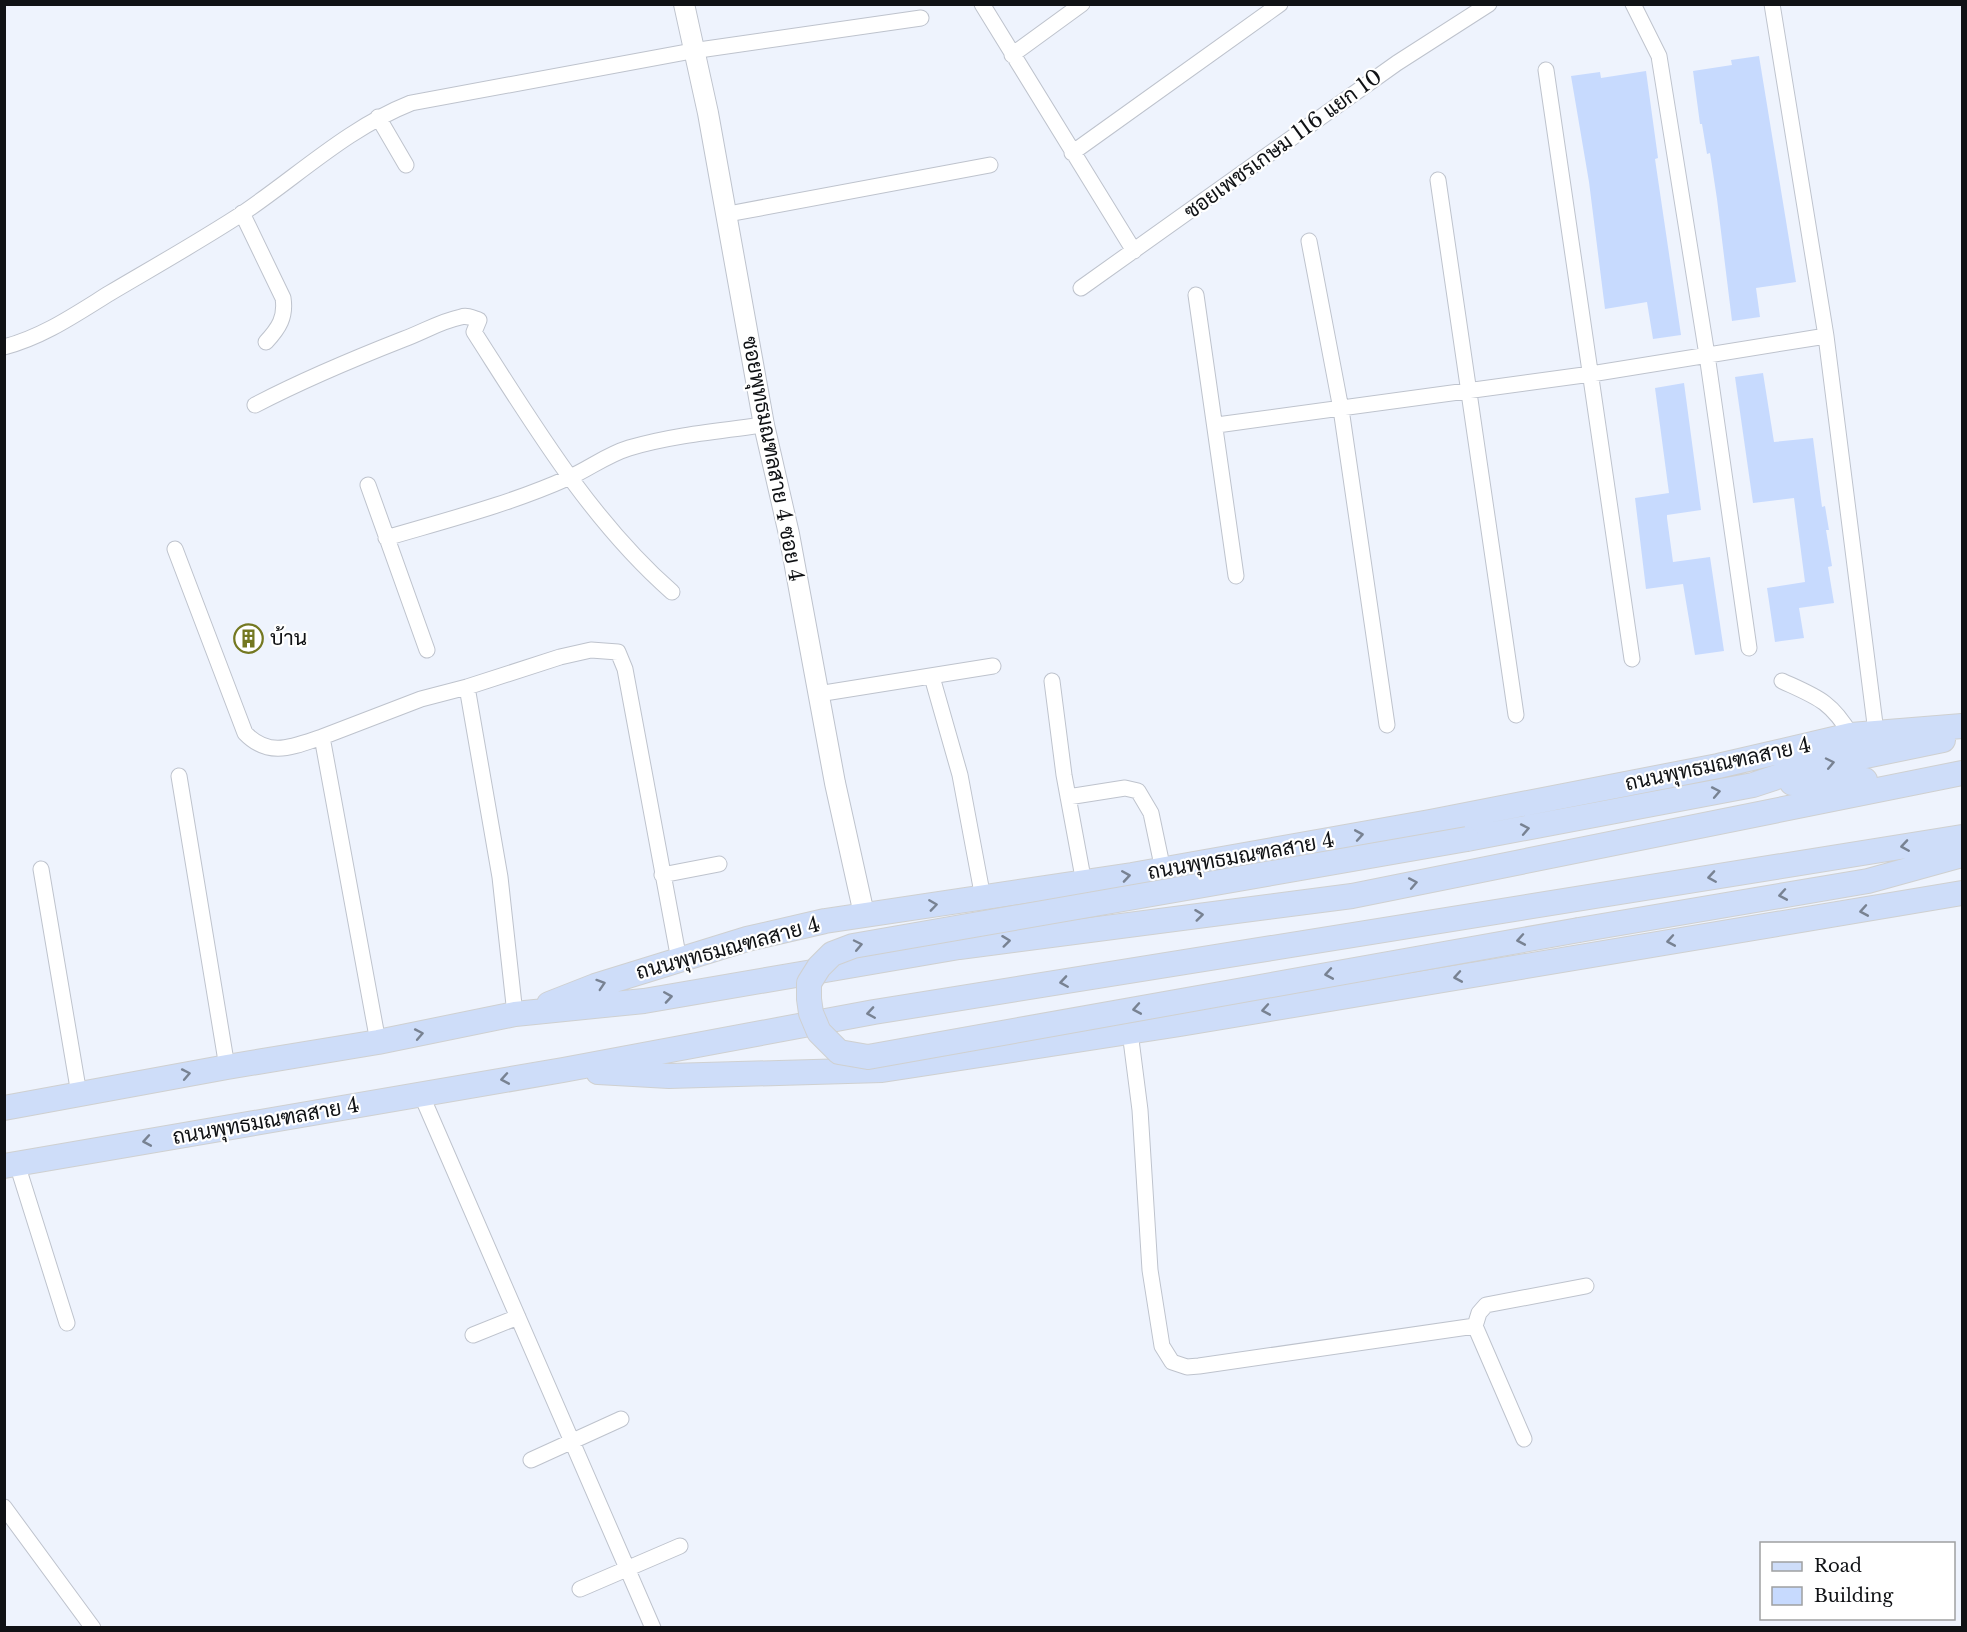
<svg xmlns="http://www.w3.org/2000/svg" width="1967" height="1632" font-family="'Libre Baskerville',Sarabun,serif">
  <style>
    .building { fill: #c7dafe }
    .lines { fill: none; stroke-linecap: round; stroke-linejoin: round }
    .minor-casing { stroke: #bec3cd; stroke-width: 17 }
    .tertiary-casing { stroke: #bec3cd; stroke-width: 22 }
    .primary-casing { stroke: #cfd0d0; stroke-width: 26 }
    .minor { stroke: #fff; stroke-width: 15 }
    .tertiary { stroke: #fff; stroke-width: 20 }
    .primary { stroke: #ceddf9; stroke-width: 24 }
    .primary-bridge-casing { stroke: #cfd0d0; stroke-width: 26; stroke-linecap: butt }
    .primary-bridge { stroke: #ceddf9; stroke-width: 24 }
    .oneway { stroke: #788292 }
    .labels { text-anchor: middle; dominant-baseline: central; stroke-width: 4.5; stroke-linejoin: round; paint-order: stroke }
    .street-label { font-size: 21px; fill: #101215; stroke: #fff }
    .poi-label { font-size: 21px; fill: #101215; stroke: #fff; text-anchor: start }
  </style>
  <rect width="100%" height="100%" fill="#eef3fd"/>
  <path class="building" d="M 1759,56 L 1796,282 L 1756,288 L 1760,317 L 1732,321 L 1717,199 L 1710,153 L 1707,154 L 1702,124 L 1700,124 L 1693,71 L 1732,65 L 1731,60 Z
    M 1646,71 L 1658,158 L 1655,159 L 1681,335 L 1653,339 L 1647,302 L 1605,309 L 1589,182 L 1571,76 L 1600,72 L 1601,78 Z
    M 1763,373 L 1774,442 L 1813,438 L 1822,507 L 1825,506 L 1829,530 L 1826,530 L 1832,566 L 1828,567 L 1834,603 L 1799,608 L 1804,638 L 1775,642 L 1767,588 L 1805,582 L 1794,498 L 1753,503 L 1735,377 Z
    M 1684,383 L 1701,510 L 1667,515 L 1667,518 L 1673,562 L 1710,557 L 1724,651 L 1695,655 L 1683,584 L 1646,589 L 1635,498 L 1669,493 L 1655,388 Z"/>
  <g class="lines">
    <defs>
      <path id="minor" d="M 982,4 L 1134,251
        M 1633,4 L 1659,56 L 1707,355 L 1749,648
        M 1772,4 L 1826,336 L 1876,732
        M 1012,55 L 1082,4
        M 1546,70 L 1632,659
        M 378,117 L 406,165
        M 1072,153 L 1280,4
        M 1438,180 L 1516,715
        M 242,213 L 283,298 C 286,317 279,328 266,342
        M 728,214 L 990,165
        M 1309,241 L 1341,409 L 1387,725
        M 1081,288 L 1397,63 L 1489,4
        M 1196,295 L 1236,576
        M 4,347 C 43,337 76,314 110,293 C 154,267 200,241 243,213 C 299,175 348,128 411,103 L 692,51 L 921,18
        M 255,405 C 303,380 353,359 404,339 C 423,332 441,321 461,317 C 467,315 473,318 479,320 L 474,332 C 533,424 590,520 672,592
        M 1217,425 L 1591,374 L 1826,336
        M 368,485 L 427,650
        M 386,538 C 447,520 510,504 568,478 C 589,469 606,455 629,448 C 673,435 719,431 764,425
        M 175,549 L 245,733 C 269,758 292,747 322,737 L 378,1042
        M 932,677 L 960,775 L 983,898
        M 1052,681 L 1064,775 L 1084,883
        M 1782,681 C 1817,697 1831,701 1851,735
        M 467,687 L 500,877 L 515,1014
        M 818,694 L 993,666
        M 322,737 L 421,699 L 467,687 L 560,657 L 591,650 L 618,652 L 625,669 L 679,960
        M 179,776 L 227,1067
        M 1068,797 L 1125,788 L 1138,791 L 1151,813 L 1163,870
        M 41,869 L 79,1094
        M 662,875 L 719,864
        M 1130,1032 L 1140,1110 L 1150,1270 L 1162,1346 L 1172,1362 L 1187,1367 L 1199,1366 L 1475,1326 L 1524,1439
        M 421,1094 L 653,1628
        M 17,1164 L 67,1323
        M 1475,1326 L 1479,1313 L 1486,1305 L 1586,1286
        M 473,1335 L 518,1317
        M 531,1460 L 621,1419
        M 4,1507 L 93,1628
        M 580,1589 L 680,1546"/>
      <path id="tertiary" d="M 684,4 L 708,113 L 764,425 L 789,534 L 835,783 L 864,914"/>
      <path id="primary" d="M 1792,783 L 1865,780
        M 1467,839 L 1753,785 L 1798,770 L 1943,740
        M 1579,930 L 1868,881 L 1962,855
        M 549,1004 L 595,986 L 747,939 L 825,921 L 1132,875 L 1430,822 L 1718,766 L 1851,735 L 1962,726
        M 598,1072 L 669,1076 L 882,1070 L 1180,1024 L 1962,893
        M 4,1108 L 227,1067 L 378,1042 L 515,1014 L 644,1001 L 959,947 L 1352,896 L 1962,773
        M 4,1166 L 563,1070 L 874,1012 L 1962,837"/>
    </defs>
    <use href="#minor" class="minor-casing"/>
    <use href="#tertiary" class="tertiary-casing"/>
    <use href="#primary" class="primary-casing"/>
    <use href="#minor" class="minor"/>
    <use href="#tertiary" class="tertiary"/>
    <use href="#primary" class="primary"/>
    <defs>
      <path id="primary-bridge" d="M 1467,839 L 853,946 L 832,954 L 819,967 L 809,983 L 809,999 L 811,1013 L 819,1032 L 839,1052 L 868,1057 L 1579,930"/>
    </defs>
    <use href="#primary-bridge" class="primary-bridge-casing"/>
    <use href="#primary-bridge" class="primary-bridge"/>
  </g>
  <defs><path id="oneway-chevron" d="M-2-3.5L2.5 0L-2 3.5" fill="none" stroke-width="1.6" stroke-linecap="round" stroke-linejoin="round" transform="scale(1.5)"/></defs>
  <g class="oneway">
    <use href="#oneway-chevron" transform="translate(1830 763) rotate(-12)"/>
    <use href="#oneway-chevron" transform="translate(1716 792) rotate(-11)"/>
    <use href="#oneway-chevron" transform="translate(1525 829) rotate(-11)"/>
    <use href="#oneway-chevron" transform="translate(1359 835) rotate(-10)"/>
    <use href="#oneway-chevron" transform="translate(1905 846) rotate(171)"/>
    <use href="#oneway-chevron" transform="translate(1126 876) rotate(-9)"/>
    <use href="#oneway-chevron" transform="translate(1712 877) rotate(171)"/>
    <use href="#oneway-chevron" transform="translate(1413 883) rotate(-11)"/>
    <use href="#oneway-chevron" transform="translate(1783 895) rotate(170)"/>
    <use href="#oneway-chevron" transform="translate(933 905) rotate(-8)"/>
    <use href="#oneway-chevron" transform="translate(1864 911) rotate(170)"/>
    <use href="#oneway-chevron" transform="translate(1199 915) rotate(-7)"/>
    <use href="#oneway-chevron" transform="translate(1521 940) rotate(170)"/>
    <use href="#oneway-chevron" transform="translate(1006 941) rotate(-7)"/>
    <use href="#oneway-chevron" transform="translate(1671 941) rotate(170)"/>
    <use href="#oneway-chevron" transform="translate(858 945) rotate(-12)"/>
    <use href="#oneway-chevron" transform="translate(1329 974) rotate(170)"/>
    <use href="#oneway-chevron" transform="translate(1458 977) rotate(170)"/>
    <use href="#oneway-chevron" transform="translate(1064 982) rotate(171)"/>
    <use href="#oneway-chevron" transform="translate(601 984) rotate(-18)"/>
    <use href="#oneway-chevron" transform="translate(668 997) rotate(-9)"/>
    <use href="#oneway-chevron" transform="translate(1137 1009) rotate(170)"/>
    <use href="#oneway-chevron" transform="translate(1266 1010) rotate(170)"/>
    <use href="#oneway-chevron" transform="translate(871 1013) rotate(171)"/>
    <use href="#oneway-chevron" transform="translate(419 1034) rotate(-11)"/>
    <use href="#oneway-chevron" transform="translate(186 1074) rotate(-11)"/>
    <use href="#oneway-chevron" transform="translate(505 1079) rotate(170)"/>
    <use href="#oneway-chevron" transform="translate(147 1141) rotate(170)"/>
  </g>
  <defs>
    <symbol id="building-ring" viewBox="-11 -11 22 22"><circle r="9.5" fill="#fff" stroke="#747821" stroke-width="1.5"/><path d="M-4-6H4V6H1V3H-1V6H-4ZM-2.5-4.3h1.7v1.8h-1.7ZM.8-4.3h1.7v1.8H.8ZM-2.5-1h1.7V.8h-1.7ZM.8-1h1.7V.8H.8Z" fill="#747821"/></symbol>
  </defs>
  <g fill-rule="evenodd">
    <use href="#building-ring" x="232" y="622" width="33" height="33"/>
  </g>
  <g class="labels">
    <g class="street-label">
      <text transform="translate(1283 144) rotate(-36)">ซอยเพชรเกษม 116 แยก 10</text>
      <text transform="translate(773 459) rotate(79)">ซอยพุทธมณฑลสาย 4 ซอย 4</text>
      <text transform="translate(1718 764) rotate(-12)">ถนนพุทธมณฑลสาย 4</text>
      <text transform="translate(1241 856) rotate(-10)">ถนนพุทธมณฑลสาย 4</text>
      <text transform="translate(728 948) rotate(-15)">ถนนพุทธมณฑลสาย 4</text>
      <text transform="translate(266 1121) rotate(-10)">ถนนพุทธมณฑลสาย 4</text>
    </g>
    <g class="poi-label">
      <text x="270" y="638">บ้าน</text>
    </g>
  </g>
  <rect width="1967" height="1632" fill="none" stroke="#101215" stroke-width="12"/>
  <rect x="1760" y="1542" width="195" height="78" fill="#ffffff" stroke="#9fa0a1" stroke-width="1.5"/>
  <rect x="1772" y="1562" width="30" height="9" fill="#ceddf9" stroke="#9fa0a1" stroke-width="1.5"/>
  <text x="1814" y="1572" font-size="18" fill="#101215">Road</text>
  <rect x="1772" y="1587" width="30" height="18" fill="#c7dafe" stroke="#9fa0a1" stroke-width="1.5"/>
  <text x="1814" y="1602" font-size="18" fill="#101215">Building</text>
</svg>
